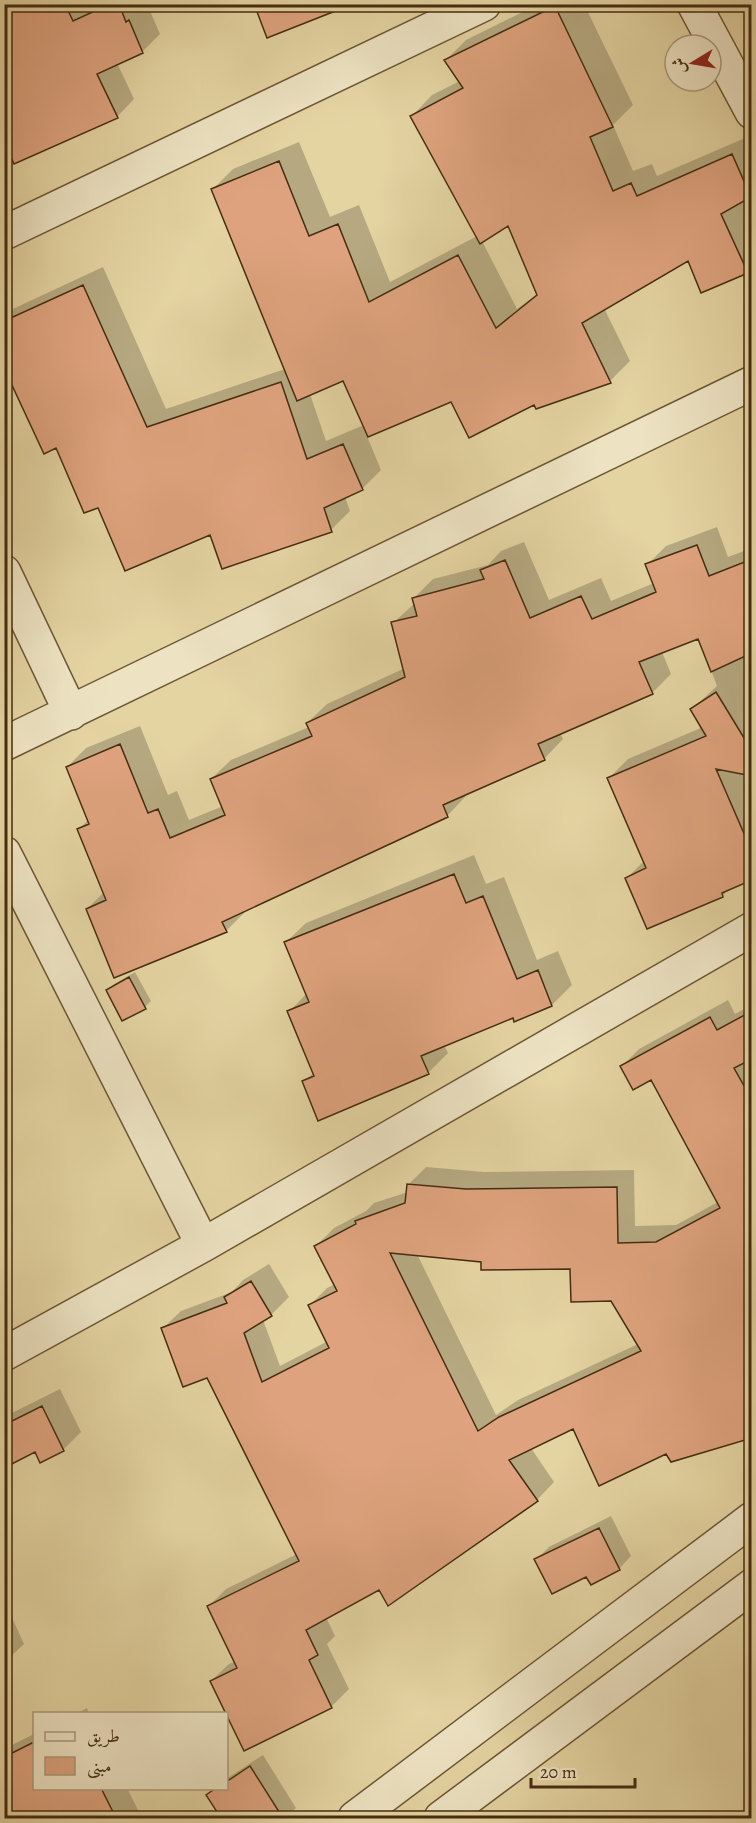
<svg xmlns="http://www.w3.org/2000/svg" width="756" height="1823" font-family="Alegreya,Amiri,serif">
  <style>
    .shadow { fill: #0003; fill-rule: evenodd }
    .building { fill: #dea37e; stroke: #452d11; stroke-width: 1.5; fill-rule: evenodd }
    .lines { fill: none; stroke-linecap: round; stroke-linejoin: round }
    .street-casing { stroke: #6d5735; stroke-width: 36 }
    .street { stroke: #ede3c3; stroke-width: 33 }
  </style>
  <rect width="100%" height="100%" fill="#e4d4a2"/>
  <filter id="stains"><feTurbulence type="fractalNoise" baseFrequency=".00333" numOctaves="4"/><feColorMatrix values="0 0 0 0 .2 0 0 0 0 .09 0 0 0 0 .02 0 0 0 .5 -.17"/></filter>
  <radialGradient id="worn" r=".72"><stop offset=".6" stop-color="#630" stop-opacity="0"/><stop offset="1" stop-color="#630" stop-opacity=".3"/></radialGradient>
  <path class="shadow" d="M 4,4 L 147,4 L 160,34 L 143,51 L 117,63 L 134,99 L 117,117 Z
    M 539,4 L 584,4 L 633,105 L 613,125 L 633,171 L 652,164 L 657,176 L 752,135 L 752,195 L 744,200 L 752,216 L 752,268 L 747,272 L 689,259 L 604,308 L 630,361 L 610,381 L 534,403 L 452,400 L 367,436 L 381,470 L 362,489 L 345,497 L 350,511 L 331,530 L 211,533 L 98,506 L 57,446 L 4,364 L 4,313 L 103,267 L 166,409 L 285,369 L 212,190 L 233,169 L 299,142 L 330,217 L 359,205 L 390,282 L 477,236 L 412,116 L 432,95 L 460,81 L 445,61 L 466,40 ZM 509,224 L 538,293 L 517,309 L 482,241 ZM 344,379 L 364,425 L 326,441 L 310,394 Z
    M 746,4 L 752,4 L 752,15 L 751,16 Z
    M 752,474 L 752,491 L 747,479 Z
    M 717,527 L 728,557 L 752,548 L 752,879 L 730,888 L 723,895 L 627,878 L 644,861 L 609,778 L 628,759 L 703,727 L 692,709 L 717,686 L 699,637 L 662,652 L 671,674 L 652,693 L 560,733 L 563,739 L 544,759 L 465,794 L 466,796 L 447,816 L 244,910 L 245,912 L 226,931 L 87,909 L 104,892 L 79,829 L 89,819 L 67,767 L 86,748 L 140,726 L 168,795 L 177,791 L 189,820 L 223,806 L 211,779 L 231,760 L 309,727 L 307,723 L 327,704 L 405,668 L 393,623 L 415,603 L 414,598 L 433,579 L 488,565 L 501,551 L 524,542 L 549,600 L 601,578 L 611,601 L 654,583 L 647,565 L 666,546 Z
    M 474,855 L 486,884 L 504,877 L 537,960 L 558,951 L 572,985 L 552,1005 L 513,1016 L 444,1045 L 448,1053 L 428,1073 L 304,1082 L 314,1072 L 289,1012 L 307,993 L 285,943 L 306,923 Z
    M 135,972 L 151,1001 L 145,1007 L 108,990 L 114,984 Z
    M 728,1000 L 735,1014 L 752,1005 L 752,1436 L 667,1453 L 574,1427 L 531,1448 L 554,1482 L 537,1500 L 326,1617 L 335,1636 L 327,1644 L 349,1689 L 331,1707 L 211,1681 L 229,1664 L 235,1661 L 208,1607 L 226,1589 L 297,1554 L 208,1376 L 163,1328 L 181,1311 L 232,1292 L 243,1280 L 269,1264 L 289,1297 L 271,1315 L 263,1320 L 280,1366 L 328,1341 L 310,1305 L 327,1288 L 335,1284 L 316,1246 L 334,1228 L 366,1211 L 374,1203 L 408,1192 L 408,1185 L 426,1167 L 484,1172 L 634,1170 L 635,1226 L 676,1225 L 718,1202 L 651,1078 L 622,1066 L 639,1049 ZM 417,1254 L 572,1268 L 612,1299 L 638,1344 L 518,1400 L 496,1415 Z
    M 60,1389 L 81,1432 L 63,1450 L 36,1450 L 4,1457 L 4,1417 Z
    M 611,1516 L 631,1556 L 619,1569 L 587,1575 L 536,1560 L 549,1547 Z
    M 4,1600 L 24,1644 L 4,1663 Z
    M 87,1708 L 89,1714 L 76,1714 Z
    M 34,1734 L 34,1788 L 127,1788 L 142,1818 L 4,1818 L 4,1749 Z
    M 263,1755 L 296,1808 L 286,1818 L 222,1818 L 207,1795 L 214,1788 L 226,1788 L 226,1779 Z"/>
  <path class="building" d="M 4,4 L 65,4 L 73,21 L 110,4 L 119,4 L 126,22 L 129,20 L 143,53 L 97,74 L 118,118 L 14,164 L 4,141 Z
    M 254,4 L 347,4 L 348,6 L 267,38 Z
    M 555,6 L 613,127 L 590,137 L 613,191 L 631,183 L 637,196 L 732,154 L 751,197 L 721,214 L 748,273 L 701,293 L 688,261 L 582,323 L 611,383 L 536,409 L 534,405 L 469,438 L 451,402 L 368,437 L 343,381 L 297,401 L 211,189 L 279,161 L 309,236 L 338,224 L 369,302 L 458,255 L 496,328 L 537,295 L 508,226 L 480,244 L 410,116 L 463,88 L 444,60 Z
    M 83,285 L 147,427 L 281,382 L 307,459 L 343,444 L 363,490 L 324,508 L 332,532 L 222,569 L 210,535 L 125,571 L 98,508 L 84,513 L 56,448 L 44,454 L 4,368 L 4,321 Z
    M 697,545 L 709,576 L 752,559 L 752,653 L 711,672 L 698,639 L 639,662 L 653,694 L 538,744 L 545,760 L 443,805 L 448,817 L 222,922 L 227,932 L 114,978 L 86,909 L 106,900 L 77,829 L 89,824 L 66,767 L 120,744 L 148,813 L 158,809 L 170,838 L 225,815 L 210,779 L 312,736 L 306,723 L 405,677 L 391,622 L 417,616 L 412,598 L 484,579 L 480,570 L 505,560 L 530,618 L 581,596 L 592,619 L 656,592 L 645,564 Z
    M 716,692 L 752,751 L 752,776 L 716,769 L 752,852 L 752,880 L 722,893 L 723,897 L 647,929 L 625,878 L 646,868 L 607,778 L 706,736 L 690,709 Z
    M 454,874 L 466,903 L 483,896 L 517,979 L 538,970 L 552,1006 L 514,1022 L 513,1018 L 421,1056 L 429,1074 L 318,1121 L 302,1081 L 314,1076 L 287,1011 L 309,1002 L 284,942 Z
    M 129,977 L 146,1009 L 122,1021 L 106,990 Z
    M 752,1011 L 752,1059 L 734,1068 L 752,1100 L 752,1438 L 671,1462 L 666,1454 L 599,1486 L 573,1429 L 509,1460 L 538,1501 L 388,1606 L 379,1590 L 306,1630 L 318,1655 L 309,1660 L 332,1708 L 244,1751 L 210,1681 L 237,1668 L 207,1606 L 299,1561 L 207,1378 L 183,1387 L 161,1328 L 227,1303 L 224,1297 L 251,1281 L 272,1316 L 244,1333 L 262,1382 L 329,1348 L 308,1305 L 337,1291 L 314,1246 L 356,1224 L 355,1221 L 405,1203 L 407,1184 L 466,1189 L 617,1187 L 618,1243 L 656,1242 L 720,1208 L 651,1080 L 633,1090 L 620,1066 L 710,1017 L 717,1030 ZM 390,1253 L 481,1262 L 481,1270 L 570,1269 L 571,1302 L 611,1301 L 641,1351 L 499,1417 L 478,1431 Z
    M 42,1406 L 64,1451 L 40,1463 L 35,1452 L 4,1468 L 4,1425 Z
    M 599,1528 L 620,1570 L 591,1585 L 586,1577 L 552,1594 L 534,1559 Z
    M 34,1742 L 34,1788 L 101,1788 L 116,1818 L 4,1818 L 4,1757 Z
    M 250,1766 L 283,1818 L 221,1818 L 206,1795 L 216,1788 L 226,1788 L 226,1782 Z"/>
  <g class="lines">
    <defs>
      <path id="street" d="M 694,4 L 752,112
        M 4,233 L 484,4
        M 4,572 L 71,713
        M 4,744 L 752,383
        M 4,853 L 203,1245
        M 4,1354 L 203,1245 L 752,929
        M 355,1818 L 752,1519
        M 441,1818 L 752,1586"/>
    </defs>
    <use href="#street" class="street-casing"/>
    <use href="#street" class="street"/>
  </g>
  <rect width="756" height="1823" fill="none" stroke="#e4d4a2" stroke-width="24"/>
  <rect x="6" y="6" width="744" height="1811" fill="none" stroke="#452d11" stroke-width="3"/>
  <rect x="12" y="12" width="732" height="1799" fill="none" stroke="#452d11" stroke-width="1.5"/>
  <rect x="33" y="1712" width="195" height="78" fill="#ede3c3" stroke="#aa9a7c" stroke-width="1.5"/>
  <rect x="45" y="1732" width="30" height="9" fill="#ede3c3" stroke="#aa9a7c" stroke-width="1.5"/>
  <text x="87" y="1742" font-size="18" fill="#452d11">طريق</text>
  <rect x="45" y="1757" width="30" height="18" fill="#dea37e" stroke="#aa9a7c" stroke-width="1.5"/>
  <text x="87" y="1772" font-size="18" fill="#452d11">مبنى</text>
  <g transform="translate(693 63) rotate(259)"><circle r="28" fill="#ede3c3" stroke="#aa9a7c" stroke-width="1.5"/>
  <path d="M0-4.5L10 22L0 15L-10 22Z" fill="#8f2418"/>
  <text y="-9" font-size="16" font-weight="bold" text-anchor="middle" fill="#452d11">ش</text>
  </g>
  <path d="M531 1778v9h104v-9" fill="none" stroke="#452d11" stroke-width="3"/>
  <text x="540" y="1778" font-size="18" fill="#452d11" stroke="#ede3c3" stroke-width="4.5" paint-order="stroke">20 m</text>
  <rect width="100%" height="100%" filter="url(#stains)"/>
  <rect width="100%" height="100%" fill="url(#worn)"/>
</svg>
